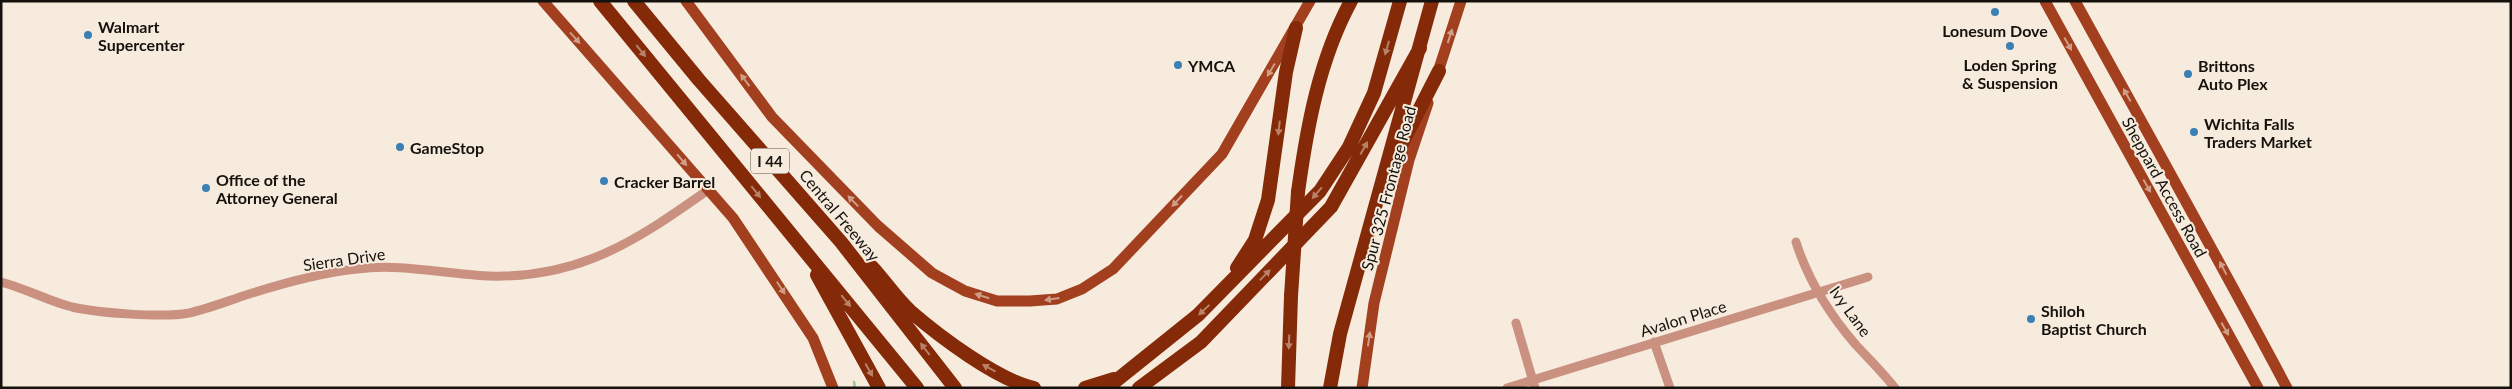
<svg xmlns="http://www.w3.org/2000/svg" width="2512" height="389" font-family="Lato,sans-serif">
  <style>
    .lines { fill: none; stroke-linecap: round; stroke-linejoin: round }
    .stream { stroke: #95cc8c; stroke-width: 2.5 }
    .minor { stroke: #ca9180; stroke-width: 9 }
    .major { stroke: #a23f1e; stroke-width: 11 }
    .highway { stroke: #852a08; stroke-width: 14 }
    .highway-bridge { stroke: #852a08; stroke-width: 14 }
    .oneway { fill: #d09e87 }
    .oneway2 { fill: #b88168 }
    .poi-dot { fill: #3a80b5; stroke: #f6ebdd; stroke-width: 2 }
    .labels { text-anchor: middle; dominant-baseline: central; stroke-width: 4; stroke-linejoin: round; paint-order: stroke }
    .shield { fill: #f6ebdd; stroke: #58534b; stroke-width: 1 }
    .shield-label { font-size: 15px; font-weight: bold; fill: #15120d }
    .poi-label { font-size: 16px; font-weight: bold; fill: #15120d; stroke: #f6ebdd; text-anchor: start }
    .street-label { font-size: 16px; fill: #15120d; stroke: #f6ebdd }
  </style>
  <rect width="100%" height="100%" fill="#f6ebdd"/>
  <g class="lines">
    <path class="stream" d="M 854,382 L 855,388"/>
    <path class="minor" d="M 1796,242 C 1808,280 1830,315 1856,345 C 1869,359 1883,373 1895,388
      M 1,282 C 25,288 48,301 72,307 C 99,313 163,318 189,313 C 207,309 225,302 243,296 C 280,284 318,273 357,269 C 401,263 444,274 488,276 C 580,279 637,240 708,190
      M 1516,323 L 1535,388
      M 1654,342 L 1670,388
      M 1507,388 L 1868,277"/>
    <path class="major" d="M 543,1 L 733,218 L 813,338 L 833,388
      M 686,1 L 772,117 L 878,226 L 932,273 L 965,291 L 997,301 L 1030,301 L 1057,299 L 1082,289 L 1113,269 L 1222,154 L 1310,1
      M 2045,1 L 2258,388
      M 2075,1 C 2146,130 2218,258 2287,388
      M 1436,78 L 1461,1
      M 1362,388 L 1374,303 L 1409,160 L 1428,103"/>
    <path class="highway" d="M 600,1 L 917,388
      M 634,1 L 699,80 L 841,242 L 955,388
      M 1394,159 L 1439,71
      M 1298,192 C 1307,127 1319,60 1351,1
      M 872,267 C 885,281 896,298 910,311 C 939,336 997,380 1034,388
      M 1237,268 L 1255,240 L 1268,200 L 1286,72 L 1296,28
      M 817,275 L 879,388
      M 1085,388 L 1114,379
      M 1107,388 L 1198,315 L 1320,191 L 1349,147 L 1374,93 L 1400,1
      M 1139,388 L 1201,342 L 1331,207 L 1420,48
      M 1288,388 L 1291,296
      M 1330,388 L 1340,334 L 1432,1"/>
    <path class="highway-bridge" d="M 1291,296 L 1298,192"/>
  </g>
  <defs><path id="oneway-solid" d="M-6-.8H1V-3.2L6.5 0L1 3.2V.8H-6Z" transform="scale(1.25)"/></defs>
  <g class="oneway">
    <use href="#oneway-solid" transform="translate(1450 36) rotate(-72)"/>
    <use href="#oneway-solid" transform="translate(575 38) rotate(48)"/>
    <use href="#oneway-solid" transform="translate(2068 44) rotate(61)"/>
    <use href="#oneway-solid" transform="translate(1271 70) rotate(121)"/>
    <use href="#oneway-solid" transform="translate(745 80) rotate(-126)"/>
    <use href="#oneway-solid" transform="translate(2127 95) rotate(-119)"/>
    <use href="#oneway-solid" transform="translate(682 160) rotate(49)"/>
    <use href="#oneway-solid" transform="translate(2147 186) rotate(61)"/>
    <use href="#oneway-solid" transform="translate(853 201) rotate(-134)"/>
    <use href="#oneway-solid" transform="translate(1177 201) rotate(133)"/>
    <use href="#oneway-solid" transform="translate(2223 268) rotate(-118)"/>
    <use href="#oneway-solid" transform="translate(781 288) rotate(57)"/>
    <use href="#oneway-solid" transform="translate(982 296) rotate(-163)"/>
    <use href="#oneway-solid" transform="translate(1052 299) rotate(172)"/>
    <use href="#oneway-solid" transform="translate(2225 329) rotate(61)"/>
    <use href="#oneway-solid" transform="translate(1369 339) rotate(-82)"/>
  </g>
  <g class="oneway2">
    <use href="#oneway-solid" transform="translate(1387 48) rotate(106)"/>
    <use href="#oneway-solid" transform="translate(641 51) rotate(51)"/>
    <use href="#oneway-solid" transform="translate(1279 128) rotate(96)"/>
    <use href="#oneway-solid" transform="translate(1364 148) rotate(-61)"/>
    <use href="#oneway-solid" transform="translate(756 192) rotate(51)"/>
    <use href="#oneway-solid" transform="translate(1317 193) rotate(131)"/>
    <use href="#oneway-solid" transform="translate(1265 275) rotate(-46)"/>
    <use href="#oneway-solid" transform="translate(846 301) rotate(51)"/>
    <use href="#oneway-solid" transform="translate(1204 310) rotate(137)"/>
    <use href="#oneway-solid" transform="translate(1289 342) rotate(92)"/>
    <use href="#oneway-solid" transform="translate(925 349) rotate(-128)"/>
    <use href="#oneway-solid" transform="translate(989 368) rotate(-151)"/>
    <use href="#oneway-solid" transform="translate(869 370) rotate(61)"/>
  </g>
  <g class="poi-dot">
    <circle cx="1995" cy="12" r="5"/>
    <circle cx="88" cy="35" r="5"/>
    <circle cx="2010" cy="46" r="5"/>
    <circle cx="1178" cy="65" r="5"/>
    <circle cx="2188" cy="74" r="5"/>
    <circle cx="2194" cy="132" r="5"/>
    <circle cx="400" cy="147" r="5"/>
    <circle cx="604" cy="181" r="5"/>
    <circle cx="206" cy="188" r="5"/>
    <circle cx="2031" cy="319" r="5"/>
  </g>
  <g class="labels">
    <rect class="shield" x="751" y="148.5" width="38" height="25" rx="4"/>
    <g class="shield-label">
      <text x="770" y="161">I 44</text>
    </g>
    <g class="poi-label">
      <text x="98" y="26">Walmart<tspan x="98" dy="18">Supercenter</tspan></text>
      <text x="1995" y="30" text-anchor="middle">Lonesum Dove</text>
      <text x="2010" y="64" text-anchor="middle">Loden Spring<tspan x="2010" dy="18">&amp; Suspension</tspan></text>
      <text x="1188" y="65">YMCA</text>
      <text x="2198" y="65">Brittons<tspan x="2198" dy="18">Auto Plex</tspan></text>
      <text x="2204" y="123">Wichita Falls<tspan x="2204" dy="18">Traders Market</tspan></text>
      <text x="410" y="147">GameStop</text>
      <text x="216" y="179">Office of the<tspan x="216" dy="18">Attorney General</tspan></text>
      <text x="614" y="181">Cracker Barrel</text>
      <text x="2041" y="310">Shiloh<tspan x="2041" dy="18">Baptist Church</tspan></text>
    </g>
    <g class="street-label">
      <text transform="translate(2165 187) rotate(61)">Sheppard Access Road</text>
      <text transform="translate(1388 188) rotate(-75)">Spur 325 Frontage Road</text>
      <text transform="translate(840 215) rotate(50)">Central Freeway</text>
      <text transform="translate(344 259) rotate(-8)">Sierra Drive</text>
      <text transform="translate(1851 311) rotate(54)">Ivy Lane</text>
      <text transform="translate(1683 318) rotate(-17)">Avalon Place</text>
    </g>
  </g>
  <rect width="2512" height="389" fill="none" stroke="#15120d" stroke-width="5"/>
</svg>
